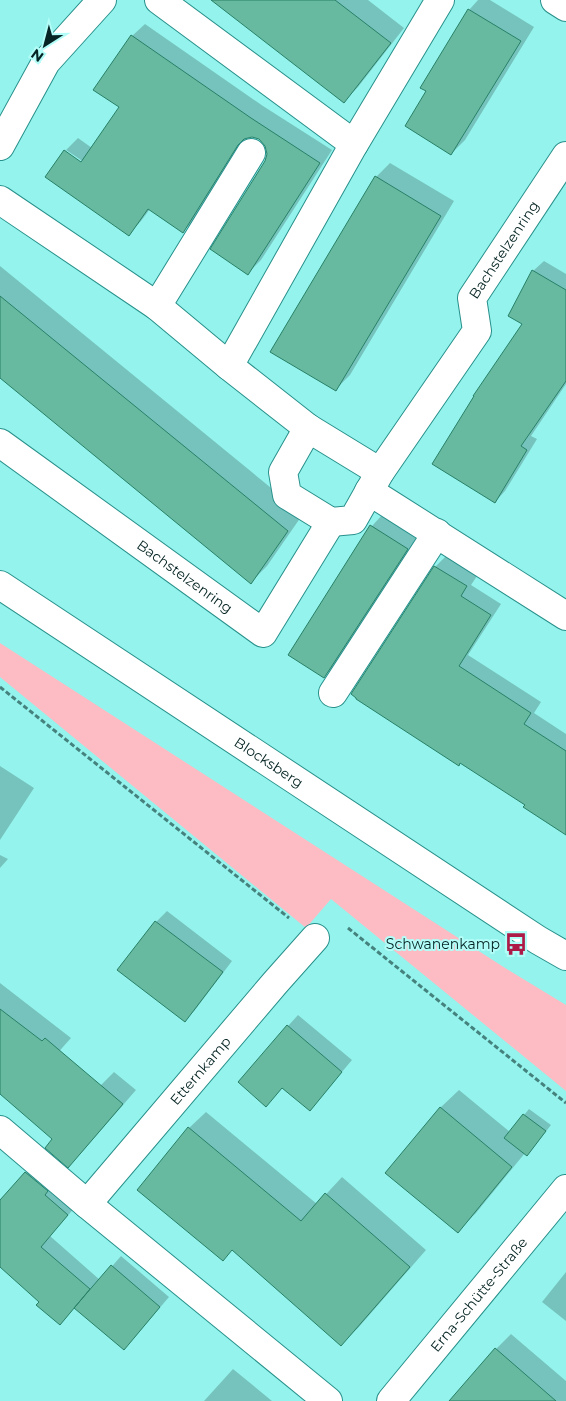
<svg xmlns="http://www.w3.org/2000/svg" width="566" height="1401" font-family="Montserrat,sans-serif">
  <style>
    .green { fill: #fdbbc3 }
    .shadow { fill: #0003 }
    .building { fill: #67ba9f; stroke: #288067 }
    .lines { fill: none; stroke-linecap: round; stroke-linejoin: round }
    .minor-casing { stroke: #28908b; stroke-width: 30 }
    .path { stroke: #45827e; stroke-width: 3; stroke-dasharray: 5 2.5; stroke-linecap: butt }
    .minor { stroke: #fff; stroke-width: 28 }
    .labels { text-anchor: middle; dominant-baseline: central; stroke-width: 4; stroke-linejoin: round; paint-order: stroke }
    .street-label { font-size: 14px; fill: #052423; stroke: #b3fdf8 }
    .poi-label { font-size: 14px; fill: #052423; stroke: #b3fdf8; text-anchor: end }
  </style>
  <rect width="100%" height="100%" fill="#94f4ed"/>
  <path class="green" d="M 0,643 L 502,966 L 566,1005 L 566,1091 L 331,899 L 306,928 L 0,677 Z"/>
  <path class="shadow" d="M 214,0 L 368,0 L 404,28 L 358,87 L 344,101 Z
    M 478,0 L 490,0 L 534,27 L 465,140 L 451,154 L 427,91 L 469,10 Z
    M 145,24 L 263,106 L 332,150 L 261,260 L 248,273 L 268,154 L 266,145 L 259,138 L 252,136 L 246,137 L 196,219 L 183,231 L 150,209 L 141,221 L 129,234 L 47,177 L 66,150 L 66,153 L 85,166 L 87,164 L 66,150 L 78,138 L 92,148 L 121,107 L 132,36 Z
    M 390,163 L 454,201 L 350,375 L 336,389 L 376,177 Z
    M 544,261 L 566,274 L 566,384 L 531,436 L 537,439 L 505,491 L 495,502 L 524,323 L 533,271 Z
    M 0,266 L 303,514 L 267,566 L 251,582 L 0,377 Z
    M 382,515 L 417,539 L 335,666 L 324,676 L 290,655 L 372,526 Z
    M 446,556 L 477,576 L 471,585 L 501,604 L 468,655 L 541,702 L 534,713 L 566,734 L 566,833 L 527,804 L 461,762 L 459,764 L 435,567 Z
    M 0,766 L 34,788 L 0,840 Z
    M 0,855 L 8,859 L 0,868 Z
    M 167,911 L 232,961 L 195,1010 L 184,1021 L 119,970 L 156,922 Z
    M 0,983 L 71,1038 L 30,1084 L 0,1087 Z
    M 298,1015 L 352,1060 L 320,1098 L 283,1087 L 266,1105 L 288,1026 Z
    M 114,1072 L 136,1090 L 82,1152 L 68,1166 L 100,1086 Z
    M 459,1090 L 510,1132 L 529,1109 L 551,1125 L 532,1149 L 525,1153 L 476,1213 L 458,1231 L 440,1108 Z
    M 206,1112 L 317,1204 L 342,1177 L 426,1250 L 358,1328 L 341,1344 L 233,1249 L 189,1128 Z
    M 35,1163 L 77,1205 L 50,1236 L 100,1280 L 121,1256 L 169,1297 L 133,1339 L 75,1307 L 60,1324 L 41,1301 L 0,1265 L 0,1202 Z
    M 566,1272 L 566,1321 L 542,1302 Z
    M 511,1334 L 566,1381 L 566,1401 L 450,1401 L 496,1349 Z
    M 233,1369 L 272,1401 L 204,1401 Z"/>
  <path class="building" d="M 211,0 L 335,0 L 391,43 L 344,103 Z
    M 468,9 L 521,41 L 451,155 L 405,126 L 426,91 L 420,88 Z
    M 131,35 L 251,118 L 320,163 L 248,275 L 210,249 L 265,161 L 267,154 L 265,146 L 259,139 L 252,137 L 244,139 L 238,145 L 183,233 L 148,209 L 129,236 L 45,177 L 64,150 L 81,162 L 119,107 L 93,90 Z
    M 375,176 L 441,216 L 336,391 L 270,352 Z
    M 532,270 L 566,290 L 566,381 L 521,446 L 527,450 L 495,503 L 432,464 L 474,396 L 473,396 L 522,324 L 508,316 Z
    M 0,296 L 288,531 L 251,584 L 0,378 Z
    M 370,525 L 408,549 L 324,678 L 288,655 Z
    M 434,566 L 467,586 L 461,596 L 491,615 L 459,666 L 531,713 L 524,724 L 566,751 L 566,835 L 523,807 L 525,805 L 460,763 L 459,766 L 356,699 L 356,698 L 351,694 Z
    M 155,921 L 223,972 L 185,1022 L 117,970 Z
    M 0,1009 L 42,1041 L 45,1038 L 123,1104 L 68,1168 L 45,1148 L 52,1139 L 0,1094 Z
    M 287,1025 L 342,1072 L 310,1111 L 282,1088 L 266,1107 L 238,1082 Z
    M 440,1107 L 512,1167 L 458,1233 L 385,1173 Z
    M 523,1114 L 546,1131 L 527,1156 L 504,1138 Z
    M 188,1127 L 301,1221 L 325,1193 L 410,1267 L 341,1346 L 232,1250 L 223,1261 L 137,1190 Z
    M 25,1172 L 48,1191 L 45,1195 L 68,1215 L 41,1247 L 90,1289 L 60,1325 L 36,1305 L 39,1302 L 0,1267 L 0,1200 Z
    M 111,1265 L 160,1307 L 124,1350 L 74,1308 Z
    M 495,1348 L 556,1401 L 449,1401 Z"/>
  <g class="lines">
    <defs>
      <g id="minor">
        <path d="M 159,0 L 354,144"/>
        <path d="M 555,0 L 566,7"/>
        <path d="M 0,146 L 46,62 L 102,0"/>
        <path d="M 0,200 L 157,306 L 229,366 L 308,428 L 380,472"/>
        <path d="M 157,306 L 251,153"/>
        <path d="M 229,366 L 354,144 L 440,0"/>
        <path id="s1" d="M 308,428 L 283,472 L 287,495 L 331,522 L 353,520 L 380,472 L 477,331 L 472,298 L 566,156"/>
        <path id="s2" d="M 0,443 L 263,633 L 331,522"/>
        <path d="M 369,491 L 566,616"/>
        <path id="s3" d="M 0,585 L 538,940 L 566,956"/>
        <path d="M 333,693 L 437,533"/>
        <path d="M 0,1130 L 87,1204 L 328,1401"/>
        <path id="s4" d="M 87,1204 L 275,983 L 315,938"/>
        <path id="s5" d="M 391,1401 L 566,1189"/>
      </g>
    </defs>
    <use href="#minor" class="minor-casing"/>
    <path class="path" d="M 0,687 L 289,918
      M 348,928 L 566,1103"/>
    <use href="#minor" class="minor"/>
  </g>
  <defs>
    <symbol id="bus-bare" viewBox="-9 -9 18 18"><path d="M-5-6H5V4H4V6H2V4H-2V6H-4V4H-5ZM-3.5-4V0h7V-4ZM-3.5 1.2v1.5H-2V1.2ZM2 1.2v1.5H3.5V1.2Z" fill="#ad1a48" stroke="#b3fdf8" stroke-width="2.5" paint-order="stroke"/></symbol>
  </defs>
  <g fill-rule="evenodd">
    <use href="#bus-bare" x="500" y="928" width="32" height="32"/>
  </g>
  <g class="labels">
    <g class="street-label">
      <text stroke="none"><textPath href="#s1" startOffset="465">Bachstelzenring</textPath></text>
      <text stroke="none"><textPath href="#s2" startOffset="228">Bachstelzenring</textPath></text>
      <text stroke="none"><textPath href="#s3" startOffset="322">Blocksberg</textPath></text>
      <text stroke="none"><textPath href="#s4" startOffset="175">Etternkamp</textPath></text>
      <text stroke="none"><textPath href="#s5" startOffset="138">Erna-Schütte-Straße</textPath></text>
    </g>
    <g class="poi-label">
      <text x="500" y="944">Schwanenkamp</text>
    </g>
  </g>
  <g transform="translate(45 45) rotate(216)" stroke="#b3fdf8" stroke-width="4" paint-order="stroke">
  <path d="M0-4L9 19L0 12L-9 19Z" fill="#052423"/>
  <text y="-8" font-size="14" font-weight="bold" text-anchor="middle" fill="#052423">N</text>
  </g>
</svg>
